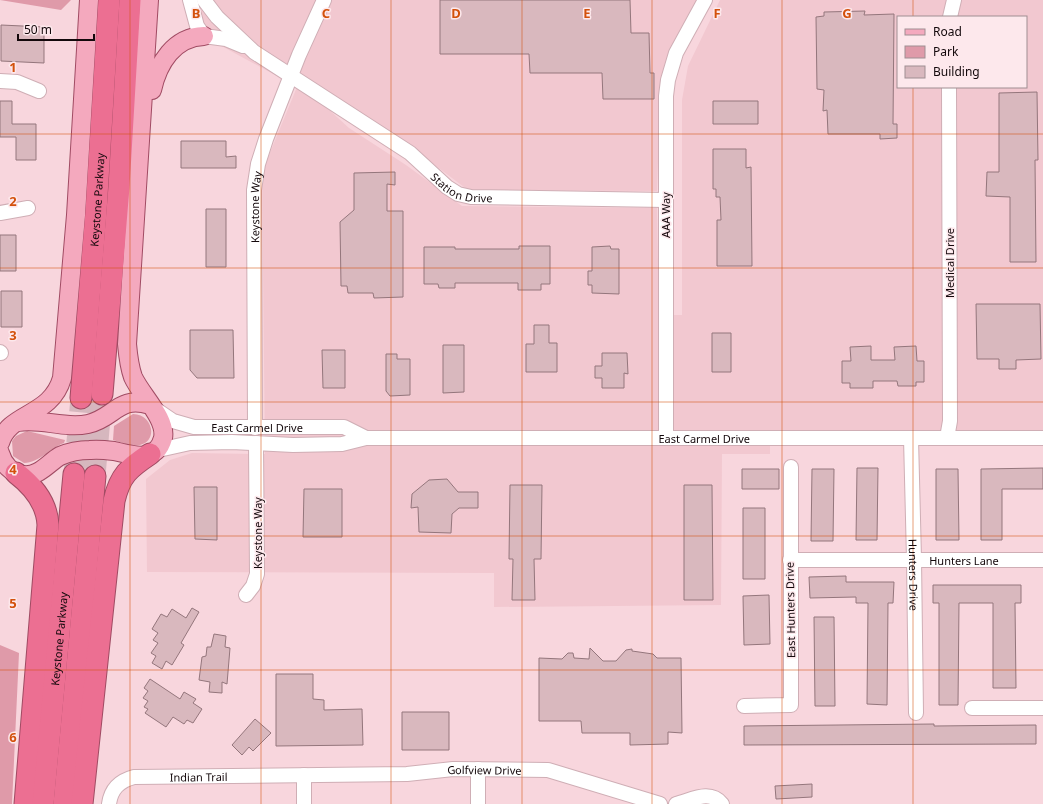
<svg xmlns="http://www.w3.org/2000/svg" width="1043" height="804" font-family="'Noto Sans',sans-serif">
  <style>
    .built { fill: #f2c8d0; fill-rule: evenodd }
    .green { fill: #df9aa9 }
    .building { fill: #d9b8be; stroke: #94767c }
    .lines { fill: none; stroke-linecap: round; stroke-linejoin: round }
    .highway-tunnel { stroke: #d6b7be; stroke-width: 21; stroke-dasharray: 21 10; stroke-linecap: butt }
    .minor-casing { stroke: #cfaeb5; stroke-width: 16 }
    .major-casing { stroke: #a04b63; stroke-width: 20 }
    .highway-casing { stroke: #a04b63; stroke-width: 23 }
    .minor { stroke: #fff; stroke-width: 14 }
    .major { stroke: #f4a9be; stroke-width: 18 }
    .highway { stroke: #ec6f92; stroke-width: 21 }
    .grid { fill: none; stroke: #d3510c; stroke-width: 1; stroke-opacity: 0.55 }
    .labels { text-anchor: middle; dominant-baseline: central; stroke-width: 3; stroke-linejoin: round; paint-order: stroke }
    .street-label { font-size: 11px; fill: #13080b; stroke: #fde8ec }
    .grid-label { font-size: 13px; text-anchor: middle; font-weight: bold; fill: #d3510c; stroke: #fde8ec; stroke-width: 3; stroke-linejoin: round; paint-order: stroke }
  </style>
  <rect width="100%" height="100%" fill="#f8d6dd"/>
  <path class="built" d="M 185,0 L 697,0 L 665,62 L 660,102 L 657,191 L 468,190 L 416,151 L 315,97 L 349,128 L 406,165 L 462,206 L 657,208 L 659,315 L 682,315 L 682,100 L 688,66 L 720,0 L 1043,0 L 1043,430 L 878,432 L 770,430 L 770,454 L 722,454 L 721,605 L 494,607 L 494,573 L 147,572 L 146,479 L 170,460 L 192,453 L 265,454 L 262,172 L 297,87 L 194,31 ZM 898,17 L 1026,17 L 1026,87 L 898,87 Z"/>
  <path class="green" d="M 0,0 L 71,0 L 61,10 Z
    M 133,414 C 152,414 159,440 140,445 C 132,448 121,442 113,440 L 114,426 Z
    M 27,431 L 65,440 L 64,443 C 50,448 39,463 24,463 L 13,456 L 12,441 L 16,436 Z
    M 0,645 L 19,653 L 12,804 L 0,804 Z"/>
  <path class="building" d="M 440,0 L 630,0 L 631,33 L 649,33 L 650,73 L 654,73 L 654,99 L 603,99 L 602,73 L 530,73 L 529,54 L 440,54 Z
    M 865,11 L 864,15 L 894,14 L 893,124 L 897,124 L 897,138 L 880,139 L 880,134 L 828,134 L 827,110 L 823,111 L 824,90 L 817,89 L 816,17 L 824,16 L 824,12 Z
    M 1,25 L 44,27 L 44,63 L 1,61 Z
    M 1037,92 L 1038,160 L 1035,160 L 1036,262 L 1010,262 L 1010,197 L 986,196 L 987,172 L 999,172 L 999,93 Z
    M 0,101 L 12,101 L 12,124 L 36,124 L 36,160 L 16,160 L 16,137 L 0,137 Z
    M 713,101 L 758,101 L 758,124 L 713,124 Z
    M 181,141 L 226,141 L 226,157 L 236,156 L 236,168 L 181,168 Z
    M 713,149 L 746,149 L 746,168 L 751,167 L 752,266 L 717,266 L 717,220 L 721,220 L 720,197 L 716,197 L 716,189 L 713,189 Z
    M 395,172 L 395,185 L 387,184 L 387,211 L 403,211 L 403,297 L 374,298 L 373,293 L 348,293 L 347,286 L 341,286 L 340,222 L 354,210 L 354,173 Z
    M 206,209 L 226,209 L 226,267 L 206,267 Z
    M 0,235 L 16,235 L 16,271 L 0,271 Z
    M 519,246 L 550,246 L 550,284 L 541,284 L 541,290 L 518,290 L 518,283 L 455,283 L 455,288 L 439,288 L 438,284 L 424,284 L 424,247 L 455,247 L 455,249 L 519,249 Z
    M 610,246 L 611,249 L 619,249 L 619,294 L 592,293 L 592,285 L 588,285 L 588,271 L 592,271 L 592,247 Z
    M 1,291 L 22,291 L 22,327 L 1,327 Z
    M 976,304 L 1040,304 L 1041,359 L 1016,360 L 1016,369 L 999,369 L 999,359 L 977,359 Z
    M 534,325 L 549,325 L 549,343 L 557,343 L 557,372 L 526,372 L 526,344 L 534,344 Z
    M 190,330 L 233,330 L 234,378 L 197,378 L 190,370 Z
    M 712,333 L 731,333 L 731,372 L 712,372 Z
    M 443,345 L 464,345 L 464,392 L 443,393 Z
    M 871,346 L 871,360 L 895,360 L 894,347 L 916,346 L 917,361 L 924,361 L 924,382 L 916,382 L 916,386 L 898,386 L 897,381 L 873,381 L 873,388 L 850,388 L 850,383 L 842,383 L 842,361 L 851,361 L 850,347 Z
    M 322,350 L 345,350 L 345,388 L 323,388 Z
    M 602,353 L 627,353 L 628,374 L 624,373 L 624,388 L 602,388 L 602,378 L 595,378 L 595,366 L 602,366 Z
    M 386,354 L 397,354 L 397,359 L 410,359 L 410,395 L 390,396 L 386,391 Z
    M 857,468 L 878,468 L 877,540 L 856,540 Z
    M 1043,468 L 1043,489 L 1002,489 L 1002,540 L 981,540 L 981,469 Z
    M 742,469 L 779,469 L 779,489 L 742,489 Z
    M 812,469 L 834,469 L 833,541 L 811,541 Z
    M 936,469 L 958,469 L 959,540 L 936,540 Z
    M 447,479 L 458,492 L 478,492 L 478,508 L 459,508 L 452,514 L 451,533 L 419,532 L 418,507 L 411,508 L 412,494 L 429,480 Z
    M 510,485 L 542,485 L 541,559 L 534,559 L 535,600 L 512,600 L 513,559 L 509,559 Z
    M 684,485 L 712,485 L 713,600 L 684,600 Z
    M 194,487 L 217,487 L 217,540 L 195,539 Z
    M 304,489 L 342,489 L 342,537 L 303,537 Z
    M 743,508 L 765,508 L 765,579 L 743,579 Z
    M 846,576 L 846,582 L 894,582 L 893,603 L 888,603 L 887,705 L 867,704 L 868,603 L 856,603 L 856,597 L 810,598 L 809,577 Z
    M 933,585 L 1021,585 L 1021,603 L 1015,603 L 1016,688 L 993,688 L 993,603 L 959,603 L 958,705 L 939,705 L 939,603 L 933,603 Z
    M 769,595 L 770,644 L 744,645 L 743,596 Z
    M 192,608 L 199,612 L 181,643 L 184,645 L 172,665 L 166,661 L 162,669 L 152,663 L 156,656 L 151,653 L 158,643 L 153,640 L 158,633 L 152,629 L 161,614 L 167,617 L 172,609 L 186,618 Z
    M 814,617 L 834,617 L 835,706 L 815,706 Z
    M 214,634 L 226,636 L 225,647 L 230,648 L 227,684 L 222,682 L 222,693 L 209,692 L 210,682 L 199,680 L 202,657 L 206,656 L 207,647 L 211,647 Z
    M 590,648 L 603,661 L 616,661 L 626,650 L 632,649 L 632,651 L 653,654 L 657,658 L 681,658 L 682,733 L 668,732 L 668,744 L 630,745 L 630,733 L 582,733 L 581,721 L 539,721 L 539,658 L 562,659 L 568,653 L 573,653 L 574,658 L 589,659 Z
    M 276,674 L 313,674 L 313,699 L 324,700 L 324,710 L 362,709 L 363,745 L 276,746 Z
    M 150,679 L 180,699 L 184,692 L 196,699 L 193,703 L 202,709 L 193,723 L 187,720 L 184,724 L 173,717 L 166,727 L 145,713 L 148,709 L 144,707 L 148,701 L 143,698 L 148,691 L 144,688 Z
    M 402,712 L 449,712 L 449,750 L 402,750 Z
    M 255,719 L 271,733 L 253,751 L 249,747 L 242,755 L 232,745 Z
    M 934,724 L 934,726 L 1036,725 L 1036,744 L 744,745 L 744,726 Z
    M 812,784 L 812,797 L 776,799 L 775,786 Z"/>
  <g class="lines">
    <path class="highway-tunnel" d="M 74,474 L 81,398
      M 95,476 L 102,394"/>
    <defs>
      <g id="minor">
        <path d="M 190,0 L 197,26 L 204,36 L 226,39 L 243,46"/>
        <path id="s1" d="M 204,0 L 217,17 L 254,52 L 410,153 L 447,187 L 458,194 L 471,197 L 665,200"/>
        <path d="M 950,17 L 954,0"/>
        <path d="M 0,81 L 17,82 L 39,91"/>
        <path d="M 0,213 L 28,208"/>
        <path d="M 0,352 L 1,353"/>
        <path id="s2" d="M 154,408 L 173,421 L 194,427 L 344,427 L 366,438"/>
        <path id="s3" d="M 255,428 L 254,190 L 258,164 L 266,139 L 299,55 L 324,0"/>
        <path d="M 666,438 L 666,96 L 668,80 L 676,53 L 705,0"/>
        <path id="s4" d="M 911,438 L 914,559 L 916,713"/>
        <path d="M 947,438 L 950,421 L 949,87"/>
        <path id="s5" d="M 154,451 L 190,443 L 232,442 L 293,445 L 342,444 L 366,438 L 1043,438"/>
        <path id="s6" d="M 790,560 L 1043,560"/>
        <path d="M 246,595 L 253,586 L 257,574 L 256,443"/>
        <path d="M 744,706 L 791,705 L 791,467"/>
        <path d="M 972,708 L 1043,708"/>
        <path d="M 478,769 L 478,804"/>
        <path d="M 304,775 L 304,804"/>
        <path id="s7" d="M 109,804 C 111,789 119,781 134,777 L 407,774 L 453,769 L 548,770 L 660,804"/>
        <path d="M 676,804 C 692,800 710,789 722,804"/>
      </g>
      <path id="major" d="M 152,90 C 158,63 174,37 204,36
        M 18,422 C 42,418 64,429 88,424 C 115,418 118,395 150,405
        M 0,443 C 9,412 51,417 62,378 L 76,215 L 89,0
        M 0,453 C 3,464 12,474 23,475 C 39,477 48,463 60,456 C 69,452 80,450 90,450 C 98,449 106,450 114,451 C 132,455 156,464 163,438 C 167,419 141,395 133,377 C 129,366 128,355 127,344 L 149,0"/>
      <g id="highway">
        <path d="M 102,394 L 119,187 L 130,0"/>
        <path id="s8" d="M 81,398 L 96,212 L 109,0"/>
        <path d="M 16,473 C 33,486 47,503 48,525 L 25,804"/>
        <path id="s9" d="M 43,804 L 74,474"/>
        <path d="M 64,804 L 95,476"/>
        <path d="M 82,804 L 114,501 C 120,475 129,468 150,454"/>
      </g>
    </defs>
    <use href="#minor" class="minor-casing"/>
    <use href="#major" class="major-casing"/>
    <use href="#highway" class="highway-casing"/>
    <use href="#minor" class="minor"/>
    <use href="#major" class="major"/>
    <use href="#highway" class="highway"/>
  </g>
  <path class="grid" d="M 130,0 L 130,804M 261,0 L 261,804M 391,0 L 391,804M 522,0 L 522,804M 652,0 L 652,804M 782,0 L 782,804M 913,0 L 913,17M 913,87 L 913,804M 0,134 L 1043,134M 0,268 L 1043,268M 0,402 L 1043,402M 0,536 L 1043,536M 0,670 L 1043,670"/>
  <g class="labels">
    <g class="street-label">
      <text stroke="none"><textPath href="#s1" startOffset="323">Station Drive</textPath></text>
      <text stroke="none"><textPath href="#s8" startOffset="199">Keystone Parkway</textPath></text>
      <text stroke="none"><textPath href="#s3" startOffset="221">Keystone Way</textPath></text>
      <text transform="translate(665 215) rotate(-90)">AAA Way</text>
      <text transform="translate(949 263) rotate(-90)">Medical Drive</text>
      <text stroke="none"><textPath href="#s2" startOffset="108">East Carmel Drive</textPath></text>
      <text stroke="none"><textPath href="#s5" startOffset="552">East Carmel Drive</textPath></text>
      <text transform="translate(257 533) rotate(-90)">Keystone Way</text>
      <text stroke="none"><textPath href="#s6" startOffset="174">Hunters Lane</textPath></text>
      <text stroke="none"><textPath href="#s4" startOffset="137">Hunters Drive</textPath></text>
      <text transform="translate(790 610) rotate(-91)">East Hunters Drive</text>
      <text stroke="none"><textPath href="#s9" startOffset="166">Keystone Parkway</textPath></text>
      <text stroke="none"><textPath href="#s7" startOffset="390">Golfview Drive</textPath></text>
      <text stroke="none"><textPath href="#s7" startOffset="104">Indian Trail</textPath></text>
    </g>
  </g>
  <g class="grid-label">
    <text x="196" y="18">B</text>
    <text x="326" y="18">C</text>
    <text x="456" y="18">D</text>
    <text x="587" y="18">E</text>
    <text x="717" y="18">F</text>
    <text x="847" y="18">G</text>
    <text x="13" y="72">1</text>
    <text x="13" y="206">2</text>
    <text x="13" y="340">3</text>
    <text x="13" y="474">4</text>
    <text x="13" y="608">5</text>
    <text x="13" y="742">6</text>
  </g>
  <rect x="897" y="16" width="130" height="72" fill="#fde8ec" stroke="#9f8e92"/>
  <rect x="905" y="29" width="20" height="6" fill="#f4a9be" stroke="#9f8e92"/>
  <text x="933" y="36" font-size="12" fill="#13080b">Road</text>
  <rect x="905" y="46" width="20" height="12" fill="#df9aa9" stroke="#9f8e92"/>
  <text x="933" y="56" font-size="12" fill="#13080b">Park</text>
  <rect x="905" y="66" width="20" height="12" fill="#d9b8be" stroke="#9f8e92"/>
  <text x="933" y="76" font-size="12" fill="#13080b">Building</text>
  <path d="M18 34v6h76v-6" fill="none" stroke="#13080b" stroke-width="2"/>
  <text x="24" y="34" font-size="12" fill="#13080b" stroke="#fde8ec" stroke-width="3" paint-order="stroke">50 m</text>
</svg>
